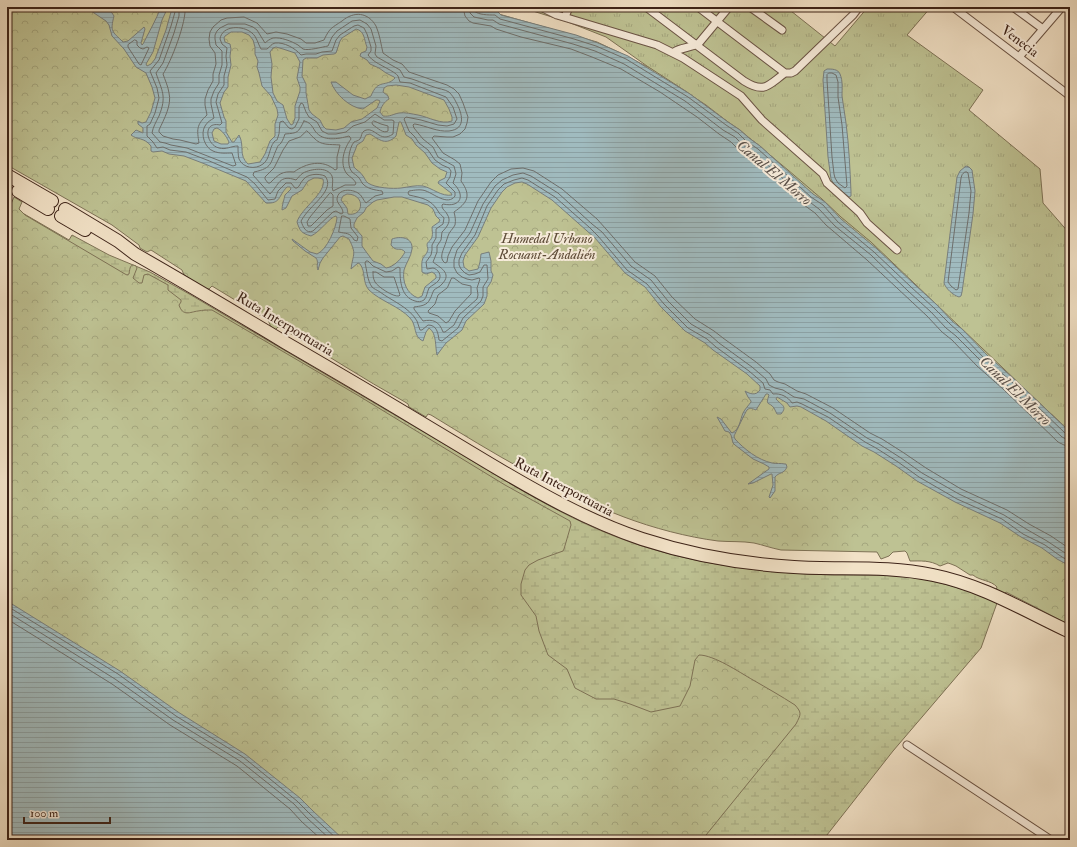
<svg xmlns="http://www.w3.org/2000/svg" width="1077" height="847" font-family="'IM FELL Double Pica',serif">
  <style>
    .grass { fill: url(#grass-tufts); stroke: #7e7256 }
    .wetland { fill: url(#wetland-marsh); stroke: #7e7256 }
    .park { fill: url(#park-crowns); stroke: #7e7256 }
    .water { fill: url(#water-rules); stroke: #787e7c; fill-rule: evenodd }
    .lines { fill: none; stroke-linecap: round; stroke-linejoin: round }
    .shore { stroke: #6e6f6c; stroke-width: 1 }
    .street-casing { stroke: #6a5344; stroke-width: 9 }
    .highway-casing { stroke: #3d2318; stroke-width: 14 }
    .street { stroke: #f7ecdb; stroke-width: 7 }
    .highway { stroke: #f2e2c7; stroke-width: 12 }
    .labels { text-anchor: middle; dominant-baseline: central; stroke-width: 4; stroke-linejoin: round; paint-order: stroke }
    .street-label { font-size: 14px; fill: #3d2318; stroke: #f7ecdb }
    .park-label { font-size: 14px; font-style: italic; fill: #5d4b37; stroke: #f7ecdb }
    .water-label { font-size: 15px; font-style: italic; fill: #5b514a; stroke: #f7ecdb }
  </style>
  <defs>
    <pattern id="grass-tufts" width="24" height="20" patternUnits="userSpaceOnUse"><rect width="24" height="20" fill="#bec293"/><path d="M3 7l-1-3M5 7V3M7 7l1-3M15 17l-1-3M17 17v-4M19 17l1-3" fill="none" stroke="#a4a67e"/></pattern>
    <pattern id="wetland-marsh" width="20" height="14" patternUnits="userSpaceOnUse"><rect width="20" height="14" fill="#bec293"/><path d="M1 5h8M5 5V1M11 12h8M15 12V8" fill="none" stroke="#a4a67e"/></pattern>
    <pattern id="park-crowns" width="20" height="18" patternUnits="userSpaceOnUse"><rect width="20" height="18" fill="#bec293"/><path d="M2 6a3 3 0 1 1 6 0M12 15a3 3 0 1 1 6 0" fill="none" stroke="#a4a67e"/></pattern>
    <pattern id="water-rules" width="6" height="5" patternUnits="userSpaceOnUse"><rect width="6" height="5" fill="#a0bbbf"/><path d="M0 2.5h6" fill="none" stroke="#8ba0a3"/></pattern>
  </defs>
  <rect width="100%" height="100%" fill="#f2e2c7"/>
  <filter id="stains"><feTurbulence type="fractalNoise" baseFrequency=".005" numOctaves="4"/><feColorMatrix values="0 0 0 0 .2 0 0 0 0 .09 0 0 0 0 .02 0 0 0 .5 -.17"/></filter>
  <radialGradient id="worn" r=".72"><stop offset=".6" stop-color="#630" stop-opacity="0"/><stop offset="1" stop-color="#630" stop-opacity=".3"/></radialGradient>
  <path class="grass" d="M 520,7 L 786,7 L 835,46 L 868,7 L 931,7 L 907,35 L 983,90 L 969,110 L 1040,169 L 1043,203 L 1070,234 L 1070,432 L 1062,424 L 813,194 L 760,146 L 749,138 L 740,130 L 728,122 L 706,105 L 654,71 L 606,37 L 568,22 Z"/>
  <path class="wetland" d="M 7,204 L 69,240 L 72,235 L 109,255 L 150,272 L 191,295 C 273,344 356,392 439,441 C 510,483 578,529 659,551 C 708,565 757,571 807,574 C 838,576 869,574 900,576 C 934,579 966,589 997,603 L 981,648 L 893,751 L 823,840 L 344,840 L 7,601 Z"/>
  <path class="park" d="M 7,7 L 474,7 L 597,42 L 616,51 L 650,68 L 687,92 L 747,136 L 788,170 L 822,199 L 841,217 L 871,242 L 1070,432 L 1070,625 L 1006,592 L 1004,594 L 996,590 L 997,587 C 991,580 980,581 973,575 L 970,575 L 956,566 L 951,564 L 948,563 L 940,566 C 930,560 921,561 910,561 L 907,553 L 905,551 L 893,552 L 889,556 L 881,559 L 877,552 L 781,550 C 771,548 763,545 754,543 C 742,541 730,542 718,541 C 687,537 653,528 624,517 C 555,491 493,453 431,415 L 428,414 L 426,417 L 411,408 L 409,407 L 408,404 L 405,402 C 363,379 323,352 281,328 L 278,327 L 275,330 L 271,327 L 268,320 L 212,286 L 209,289 L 206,289 L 184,275 L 182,270 L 151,250 L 147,252 L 140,248 L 139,245 L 112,225 L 7,165 Z
    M 14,197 L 22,202 L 19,209 L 25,215 L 125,274 L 127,275 L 129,274 C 130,268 130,263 136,266 L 137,268 L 133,278 L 139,283 L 142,283 L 144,275 L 148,274 L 168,285 L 168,290 L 181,300 L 181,302 L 179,305 C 183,317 190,312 198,311 C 203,310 207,310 212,310 L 359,396 L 505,485 L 570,521 L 571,525 L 564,549 L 563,551 L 538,560 L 529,565 L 525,570 L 521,584 L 521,595 L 536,616 L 539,631 L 548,655 L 567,669 L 575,688 L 596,699 L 614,699 L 630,704 L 651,712 L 680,706 L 690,686 L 695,660 L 699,655 C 714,655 739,672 753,680 C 767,688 781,696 795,705 C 802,713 801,714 796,724 L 702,840 L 281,840 L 7,647 L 7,205 L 11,204 Z"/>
  <path class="water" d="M 85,7 L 108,7 L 114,16 C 110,32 112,31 123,42 L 128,41 L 144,27 L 145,29 L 141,43 L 142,45 L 143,44 C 149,32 156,20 161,7 L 472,7 L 489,11 L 497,11 L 501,15 L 576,35 L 598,43 L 628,56 L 690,94 L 728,122 L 740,130 L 749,138 L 760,146 L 813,194 L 825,202 L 841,219 L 877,249 L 914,284 L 937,305 L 953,322 L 962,329 L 987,355 L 1013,378 L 1070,432 L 1070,566 L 1057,559 L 1042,548 L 1021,537 L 1000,523 L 955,502 L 917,481 L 896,466 L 874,452 L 862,446 L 826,421 L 801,407 L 797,406 L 790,407 L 787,403 L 777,397 L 776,399 C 781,405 788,406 781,414 L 777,414 C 776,412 775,410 774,408 C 769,401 765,407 769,395 L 768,394 L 766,394 L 756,410 C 753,409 750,407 747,410 C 746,411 735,434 734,436 C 734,437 735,438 735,439 C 744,449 758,460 772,463 C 776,464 781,463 785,464 L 786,464 L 787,467 C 784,474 779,472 775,477 L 775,491 L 770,498 L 769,497 L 773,485 L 772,474 L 771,474 L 753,483 L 748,484 L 769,469 L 769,467 L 764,464 L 753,459 L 735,445 L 733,443 L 731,435 L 729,432 L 725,431 L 717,417 L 721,419 L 731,432 L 732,433 C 740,429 740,420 743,413 C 745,409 748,406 751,402 L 751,401 L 748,397 L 745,391 C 750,394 756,396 760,390 L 760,386 L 747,374 L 713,350 L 705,343 L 685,331 L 661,307 L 645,287 L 625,273 L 595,238 L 552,200 L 527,184 L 522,182 L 515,183 L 507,187 L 502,192 L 491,208 L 478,237 L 465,255 L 463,261 L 464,267 L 469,271 L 478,269 L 480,262 L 481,254 L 489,252 L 491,261 L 491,271 L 493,275 L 491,282 L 487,288 L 487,296 L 484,304 L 466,321 L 462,330 L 446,343 L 437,355 C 435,347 437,333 429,328 L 426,332 L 423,341 C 413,337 417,325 410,318 C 399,306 380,301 369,290 C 362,282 366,272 360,264 L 358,263 L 351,269 C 353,253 357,255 349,239 L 343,236 L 340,237 L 323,258 L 320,263 L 318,270 C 316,266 319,262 316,258 L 305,251 L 293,241 L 292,239 L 310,252 L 317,254 C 327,250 336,228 337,218 L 336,216 C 330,217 320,232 311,236 C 301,233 300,231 297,222 C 301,208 327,193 323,179 L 318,178 L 314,178 L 308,181 L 302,190 L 292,196 L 286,208 L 282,210 C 282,205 284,200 285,195 L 291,189 L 290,187 L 287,187 C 278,196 281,204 266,203 L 246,181 L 205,164 L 184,156 L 169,154 L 162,151 L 153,152 L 151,151 L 151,146 C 144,137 137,140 131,135 L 136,130 L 143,133 L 143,128 L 138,124 L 138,121 L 142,123 L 146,122 L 151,112 L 155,98 L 152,87 L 146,73 L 136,67 L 124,49 L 112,36 L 109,25 L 106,21 ZM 168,7 L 170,10 L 171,12 L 166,30 L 155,59 L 151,64 L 147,66 L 146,64 L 153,52 L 162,20 ZM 356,29 C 365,31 364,40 367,47 L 366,51 L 361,53 L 360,56 L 367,60 L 370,64 L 379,68 L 386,73 L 394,77 L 395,78 C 386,88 378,78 371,96 L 365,99 L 353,95 L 336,82 L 331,82 C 335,94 350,108 363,109 L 376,100 L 378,100 L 380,101 L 377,108 L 362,119 L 351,122 L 344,128 L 336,130 L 326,129 L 323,126 L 320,120 L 312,114 L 309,110 L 306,93 L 306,84 L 302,76 L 303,60 L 306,58 L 317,58 L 323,55 L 334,54 L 336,53 L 340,41 L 342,38 ZM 231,32 L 242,32 L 249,35 L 253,40 L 255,47 L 255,54 L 258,61 L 257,67 L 259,73 L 262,86 L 271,96 L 277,109 L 278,115 L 275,124 L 275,136 L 270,141 L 265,154 L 260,162 L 248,164 C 238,155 245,146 239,135 L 234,142 L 232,142 L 226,132 L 226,121 L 224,117 L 220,103 L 224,92 L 228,87 L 228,77 L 231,65 L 230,56 L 231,49 L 230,44 L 225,42 L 224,38 L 225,36 ZM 276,47 L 283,49 L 295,53 L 300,62 L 297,78 L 300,87 L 300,91 L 295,106 L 295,118 L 293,124 L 291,125 L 287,119 L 283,105 L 277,101 L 273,93 L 271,77 L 272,64 L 270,52 L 273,48 ZM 396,85 L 409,87 L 444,100 L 449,109 L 452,117 L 452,121 C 441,125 429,117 418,115 C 412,114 405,112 399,113 C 393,114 390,117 383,116 L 380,112 C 381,107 384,102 389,99 L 388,96 L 383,92 L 384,88 L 387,86 ZM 399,122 L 401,122 L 406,135 L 412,139 L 416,145 L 425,153 L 432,163 L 440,169 L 447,172 L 445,178 L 439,181 L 438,183 L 451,193 L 452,195 C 442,197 432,188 423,186 C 415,185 409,187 401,188 C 393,189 375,188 368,183 C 365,181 365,178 363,176 C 361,172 356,170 354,167 L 352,158 L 356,148 L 357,145 L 363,141 L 366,135 L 370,134 C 380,140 386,146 396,136 ZM 217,128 C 223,131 226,136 229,142 L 228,144 L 221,144 L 214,141 L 212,133 L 214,129 ZM 347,194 C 366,194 364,217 348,214 L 347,208 L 341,200 L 343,196 ZM 394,197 L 402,197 L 428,205 L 433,209 L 436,216 L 440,220 L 439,222 L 432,227 C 432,230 433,234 432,237 C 430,243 425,241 428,249 C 427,254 425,255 423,258 C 421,262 422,268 422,272 L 426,274 L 432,272 L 435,274 L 436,276 L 436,278 L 425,287 L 422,296 L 418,298 C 407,294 402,282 404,270 C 406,263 411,257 412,249 C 413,237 400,236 392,239 L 391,245 C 397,253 400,246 405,252 C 402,258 394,267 386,268 L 381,264 L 373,261 L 367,253 L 362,246 L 362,236 L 354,227 L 354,224 L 357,218 L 364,212 L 366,208 L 373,202 L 377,200 Z
    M 827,69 C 832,69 838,69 840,74 C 843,81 842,89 842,96 C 843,105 845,114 846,123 C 849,146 850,169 851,192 L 851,196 L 849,197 L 835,186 L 831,179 L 828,157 L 823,80 L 824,71 Z
    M 966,166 L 969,167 L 972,170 L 975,191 L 973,214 L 962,292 L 961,296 L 959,297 C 953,295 946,289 944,283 L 957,177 L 960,171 Z
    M 7,601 L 120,671 L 178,712 L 245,754 L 300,798 L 313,811 L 344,840 L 7,840 Z"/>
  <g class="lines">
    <path class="shore" d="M 173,7 L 175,12 L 171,26 L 159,60 L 150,71 L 157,88 L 159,98 L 155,113 L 150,124 L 147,126 L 147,136 L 153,142 L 157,148 L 163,147 L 170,150 L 186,152 L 207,160 L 247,177 L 255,184 L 268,200 L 275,199 L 278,191 L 286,183 L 291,183 L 295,188 L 297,188 C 300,186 300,183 303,180 C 307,174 318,173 325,176 C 334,187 318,200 311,208 C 307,212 304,216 301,221 C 303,227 306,234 313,231 L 333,212 L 336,211 L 341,214 L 343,213 C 343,207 337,204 337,199 C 338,188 352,189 358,193 C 362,195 363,200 366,203 L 375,196 L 383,194 L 382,191 C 375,190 367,189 362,183 C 361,181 360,179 359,178 C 357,175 354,174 352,172 C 346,165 349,148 354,142 C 356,141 358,141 360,139 C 362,136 361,133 364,131 C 375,125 379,144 393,134 L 394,121 L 392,120 L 384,120 L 375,114 L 365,122 L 353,126 L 346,132 L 336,134 L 328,134 L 322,131 L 317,122 L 309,117 L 306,112 L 303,104 L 301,103 L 299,107 L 299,119 L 295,127 L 292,129 L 289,128 L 283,121 L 280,122 C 279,127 280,133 278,137 C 276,143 278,138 274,142 C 269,148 270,159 263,164 C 255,170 243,168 239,159 C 238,155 238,150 238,146 C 231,146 226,150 219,148 C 206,145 202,121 220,125 L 222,123 L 216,102 L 218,94 L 224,85 L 224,76 L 227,65 L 226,56 L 227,48 L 222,44 L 220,39 C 222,25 243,25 252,33 C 257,37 258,44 261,49 C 263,49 265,49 267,49 C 270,47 271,44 275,43 C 284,42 295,48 301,55 L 306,54 L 316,54 L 322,52 L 332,51 L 336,40 L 340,35 L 354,26 L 358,25 L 364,28 L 367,34 L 371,47 L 371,51 L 368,55 C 370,57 371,59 373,60 C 377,64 396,72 398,76 C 399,78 399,80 400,82 L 410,83 L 446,97 L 453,107 L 457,119 L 454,124 L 447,126 L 438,125 L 421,120 L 406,117 L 404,119 L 409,131 L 415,137 L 419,143 L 428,150 L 435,160 L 442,165 L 449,168 L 451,171 L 450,177 L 446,183 L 455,192 L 455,196 C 448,206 434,194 426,191 C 421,189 415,190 409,191 L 408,193 L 409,195 C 422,198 431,199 438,211 C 439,214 442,215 444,218 L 443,224 L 436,229 L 436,238 L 432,245 L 432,250 L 431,255 L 426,262 L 427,269 C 429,269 431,268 433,268 C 438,269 442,275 439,280 C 436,284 432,285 429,288 C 427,292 427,297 424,300 C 421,302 418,302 415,301 C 401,297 400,281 400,269 L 400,268 L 398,267 L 392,271 L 386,272 L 373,266 L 368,261 L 366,261 L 365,263 C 367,270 367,280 372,287 C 374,289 377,290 380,292 C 392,301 409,307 417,321 C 418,324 419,327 420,330 L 422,330 L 428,325 C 437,325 438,333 439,340 L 442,341 L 458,328 L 463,318 L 481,301 L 483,296 L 483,287 L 488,279 L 487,265 L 484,265 L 480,272 L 475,274 L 469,275 L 465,273 L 461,269 L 459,265 L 459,260 L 462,253 L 475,235 L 487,206 L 498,190 L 504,184 L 514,180 L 522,178 L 528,180 L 555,197 L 589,227 L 598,236 L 627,270 L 647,284 L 664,304 L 688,328 L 707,339 L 716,347 L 749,371 L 763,383 L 765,389 L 770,390 L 773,394 C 781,393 788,397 792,403 L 797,402 L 802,404 L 828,417 L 865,442 L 876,448 L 898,462 L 919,477 L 957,499 L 1002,519 L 1023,534 L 1045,545 L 1059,555 L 1070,562
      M 179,7 L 179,16 L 174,33 L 163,63 L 156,73 C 162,91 167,96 159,116 C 156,122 153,127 152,133 L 160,142 L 165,143 L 171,145 L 187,148 L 233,166 L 236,165 L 232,153 C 226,153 220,154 213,151 C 205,148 200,134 205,126 C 207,122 211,120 214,118 L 211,104 L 211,99 L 214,91 L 219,83 L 219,75 L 222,65 L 222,51 L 216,45 L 215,39 L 215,35 L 217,31 L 220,28 L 228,24 L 245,24 L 253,27 L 257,30 L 265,43 C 267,41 270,39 273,38 C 281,37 291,41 298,45 C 300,46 301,48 303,49 C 308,51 322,47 328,46 L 332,37 L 337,31 L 352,21 L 360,20 L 367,24 L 371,29 L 376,46 L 375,54 L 377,57 L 400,70 L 404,77 C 415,79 424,84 434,87 C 439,89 444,89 449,92 C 452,95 454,98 456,102 C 462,113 467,129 449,131 C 437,132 427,126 415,124 L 414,124 L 413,125 L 414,128 L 423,139 L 433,147 L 438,157 L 454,166 L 456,174 L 453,183 C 466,195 461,208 443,204 L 442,205 C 442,210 445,210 447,214 C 452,221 447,227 442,232 L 441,240 L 437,246 L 437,252 L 433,262 C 439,267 453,273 442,284 C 440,287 436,288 434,290 C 432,293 432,296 430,299 C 427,306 420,306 414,307 L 414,309 L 423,321 C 433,319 439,321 443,332 L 445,332 L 454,325 L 459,315 L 477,299 L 478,295 L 477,288 L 480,279 L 479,278 L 472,280 L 467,279 L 462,277 L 457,273 L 454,267 L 454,260 L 457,250 L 470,233 L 483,204 L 495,186 L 502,180 L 513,175 L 523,173 L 531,176 L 558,193 L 592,224 L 602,232 L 631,266 L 651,280 L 668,301 L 691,324 L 710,335 L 719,343 L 752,367 L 766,379 L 769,385 L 775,388 L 783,390 L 794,397 L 804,399 L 830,413 L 867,438 L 879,444 L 901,458 L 922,473 L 959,494 L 1004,515 L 1026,529 L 1047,541 L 1062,551 L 1070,556
      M 185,7 C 187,21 171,62 163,74 C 165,80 168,86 169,93 C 172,105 164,119 159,130 L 159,132 L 163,136 L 173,139 L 180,140 L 196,144 L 199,143 C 197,130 196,125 207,115 L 205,105 L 205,99 L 208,90 L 213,81 L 213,74 L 216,64 L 215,53 L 210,46 L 209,39 L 210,32 L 213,27 L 221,20 L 227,18 L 244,17 L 257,23 L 267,34 L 276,32 L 287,34 L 301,39 L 306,43 L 315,43 L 324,40 C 330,27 332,28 342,21 C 354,11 368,12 376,26 C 380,35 381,45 383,53 L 393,60 L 402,64 L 409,72 L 447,85 L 454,89 L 459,94 L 463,103 L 468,117 L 467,123 L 465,129 L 460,134 L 453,137 L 447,137 L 434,136 L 432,138 L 443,153 L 455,160 L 460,164 L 462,173 L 461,181 C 472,196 467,203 454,212 C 455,216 456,220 455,225 C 453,229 449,232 448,236 C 447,238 447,240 446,242 C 444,249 438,258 445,263 L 447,262 L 448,256 L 452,247 L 465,230 L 478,201 L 491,182 L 498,175 L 511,169 L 523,168 L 534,171 L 562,189 L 597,219 L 606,229 L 635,262 L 655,276 L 672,297 L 695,319 L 714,331 L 723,338 L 756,362 L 770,374 L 774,380 L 778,382 L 785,384 L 797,391 L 806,394 L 833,408 L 870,433 L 882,439 L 904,453 L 926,468 L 961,489 L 1007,510 L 1029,524 L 1051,536 L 1070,549
      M 463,7 L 465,16 L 469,21 L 473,23 L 491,26 L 496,29 L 521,37 L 571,49 L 592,57 L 621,69 L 660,92 L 697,117 L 719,134 L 731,142 L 739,150 L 750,158 L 804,205 L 815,213 L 826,225 L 867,260 L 927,316 L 942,332 L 952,340 L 977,366 L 1003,389 L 1058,442 L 1064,445 L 1070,446
      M 469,7 L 470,13 L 474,17 L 488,20 L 493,20 L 499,24 L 573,44 L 595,51 L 624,64 L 685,101 L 723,130 L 735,137 L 743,145 L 754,153 L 807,200 L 819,209 L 835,226 L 871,255 L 908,291 L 931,312 L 946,328 L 956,336 L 981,361 L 1007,385 L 1062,437 L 1066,439 L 1070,440
      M 474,7 L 474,11 C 479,15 488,15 495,15 L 500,19 L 574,39 L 596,46 L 626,59 L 688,97 L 726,125 L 738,133 L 746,141 L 758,149 L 811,197 L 823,205 L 838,222 L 874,252 L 911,287 L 934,308 L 950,324 L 959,332 L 984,358 L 1011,381 L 1065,433 L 1070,435
      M 135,40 L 137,41 L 137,45 L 140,48 L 143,49 L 147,47 L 149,48 L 141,65 L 139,64 L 128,47 L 128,45 Z
      M 829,73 L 832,73 L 836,75 L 838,82 L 838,97 L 842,125 L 847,186 L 845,188 L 838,183 L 835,178 L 834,174 L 832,157 L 827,80 L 827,75 Z
      M 304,121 C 310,122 312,126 315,131 C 323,142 338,139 349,136 L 350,137 L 351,139 C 344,148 339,164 347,174 C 350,177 354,179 356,183 L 355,185 L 345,185 L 333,191 C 331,187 334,181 332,176 C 327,166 311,169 303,173 C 300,175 298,178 296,180 C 279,174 279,185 270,194 L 253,175 L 254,172 C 273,168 270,163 277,148 C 279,143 278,147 281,143 C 283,140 284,137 285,134 C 298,133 298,133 304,121 Z
      M 374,121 L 381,124 L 388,126 L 388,131 C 383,134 378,128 373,125 L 372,123 Z
      M 307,131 C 310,133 311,136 314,138 C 321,146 330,144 340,145 L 337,157 L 337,169 L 335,170 C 323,159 306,163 294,172 C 282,171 279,174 270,183 L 268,183 L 265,179 L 265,177 L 274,168 L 283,150 L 289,141 L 300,137 Z
      M 965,172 L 967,172 L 968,173 L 971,191 L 969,213 L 958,289 L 956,290 L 951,286 L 948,282 L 961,178 L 962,175 Z
      M 331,193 L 333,195 L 333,206 L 327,210 L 311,226 L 308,226 L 307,222 L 310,217 L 329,194 Z
      M 342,216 L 344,216 L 350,219 L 351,228 L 358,237 L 357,241 L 354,240 C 350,232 346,234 339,232 Z
      M 373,272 L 376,272 L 384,277 L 394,277 L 400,295 L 399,296 C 393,297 378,287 375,282 C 373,278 373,276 373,272 Z
      M 452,278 L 454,278 L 462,284 L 471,286 L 471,294 L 455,311 L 449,321 L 446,323 L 438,316 L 429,313 L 428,311 L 435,304 L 438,295 L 447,288 Z
      M 7,606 L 118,674 L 176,716 L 243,757 L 297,801 L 310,814 L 338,840
      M 7,612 L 115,679 L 173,720 L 240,761 L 294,804 L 307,818 L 331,840
      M 7,619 L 112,684 L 170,725 L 237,766 L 290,809 L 302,822 L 322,840"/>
    <defs>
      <path id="street" d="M 541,7 L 557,15 L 657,45 L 683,58 L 741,96 L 762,120 L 823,174 L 827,183 L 860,213 L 867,223 L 897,250
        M 646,7 L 744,81 C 765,94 768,85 785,73 L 791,73 L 795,71 L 853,15 L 859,7
        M 698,7 L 785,73
        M 750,7 L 782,30
        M 953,7 L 1070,96
        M 1013,7 L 1043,29
        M 565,17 L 569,7
        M 674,52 C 682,47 691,48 699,43 L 729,7
        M 1019,57 L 1062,7
        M 907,745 L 1051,840"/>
      <path id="highway" d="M 7,175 L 52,201
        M 18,191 L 48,209
        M 65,209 L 118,241 L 135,254 C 186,283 236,313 286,343 C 329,368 372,393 415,419 C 440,434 465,449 490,464 C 539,493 588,521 642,539 C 691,555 743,564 794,567 C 840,570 887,565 933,575 C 983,585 1025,611 1070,632
        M 61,216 L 85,230"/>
    </defs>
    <use href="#street" class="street-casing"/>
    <use href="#highway" class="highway-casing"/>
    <use href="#street" class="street"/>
    <use href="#highway" class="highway"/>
  </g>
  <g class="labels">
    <g class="street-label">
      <text transform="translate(1020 41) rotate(37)">Venecia</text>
      <text transform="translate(285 324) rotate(31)">Ruta Interportuaria</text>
      <text transform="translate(564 487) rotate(28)">Ruta Interportuaria</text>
    </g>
    <g class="park-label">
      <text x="547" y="238">Humedal Urbano<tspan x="547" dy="16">Rocuant-Andalién</tspan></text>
    </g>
    <g class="water-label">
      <text transform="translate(774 173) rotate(40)">Canal El Morro</text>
      <text transform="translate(1015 391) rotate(44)">Canal El Morro</text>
    </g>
  </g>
  <rect width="1077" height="847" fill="none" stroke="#f2e2c7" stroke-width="24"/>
  <rect x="8" y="8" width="1061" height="831" fill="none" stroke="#3d2318" stroke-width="2"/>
  <rect x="12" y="12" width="1053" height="823" fill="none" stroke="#3d2318"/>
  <path d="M24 817v6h86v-6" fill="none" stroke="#3d2318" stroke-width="2"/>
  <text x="30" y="817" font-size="12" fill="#3d2318" stroke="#f7ecdb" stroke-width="3" paint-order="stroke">100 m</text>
  <rect width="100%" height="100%" filter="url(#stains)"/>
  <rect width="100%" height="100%" fill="url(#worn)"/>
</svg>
